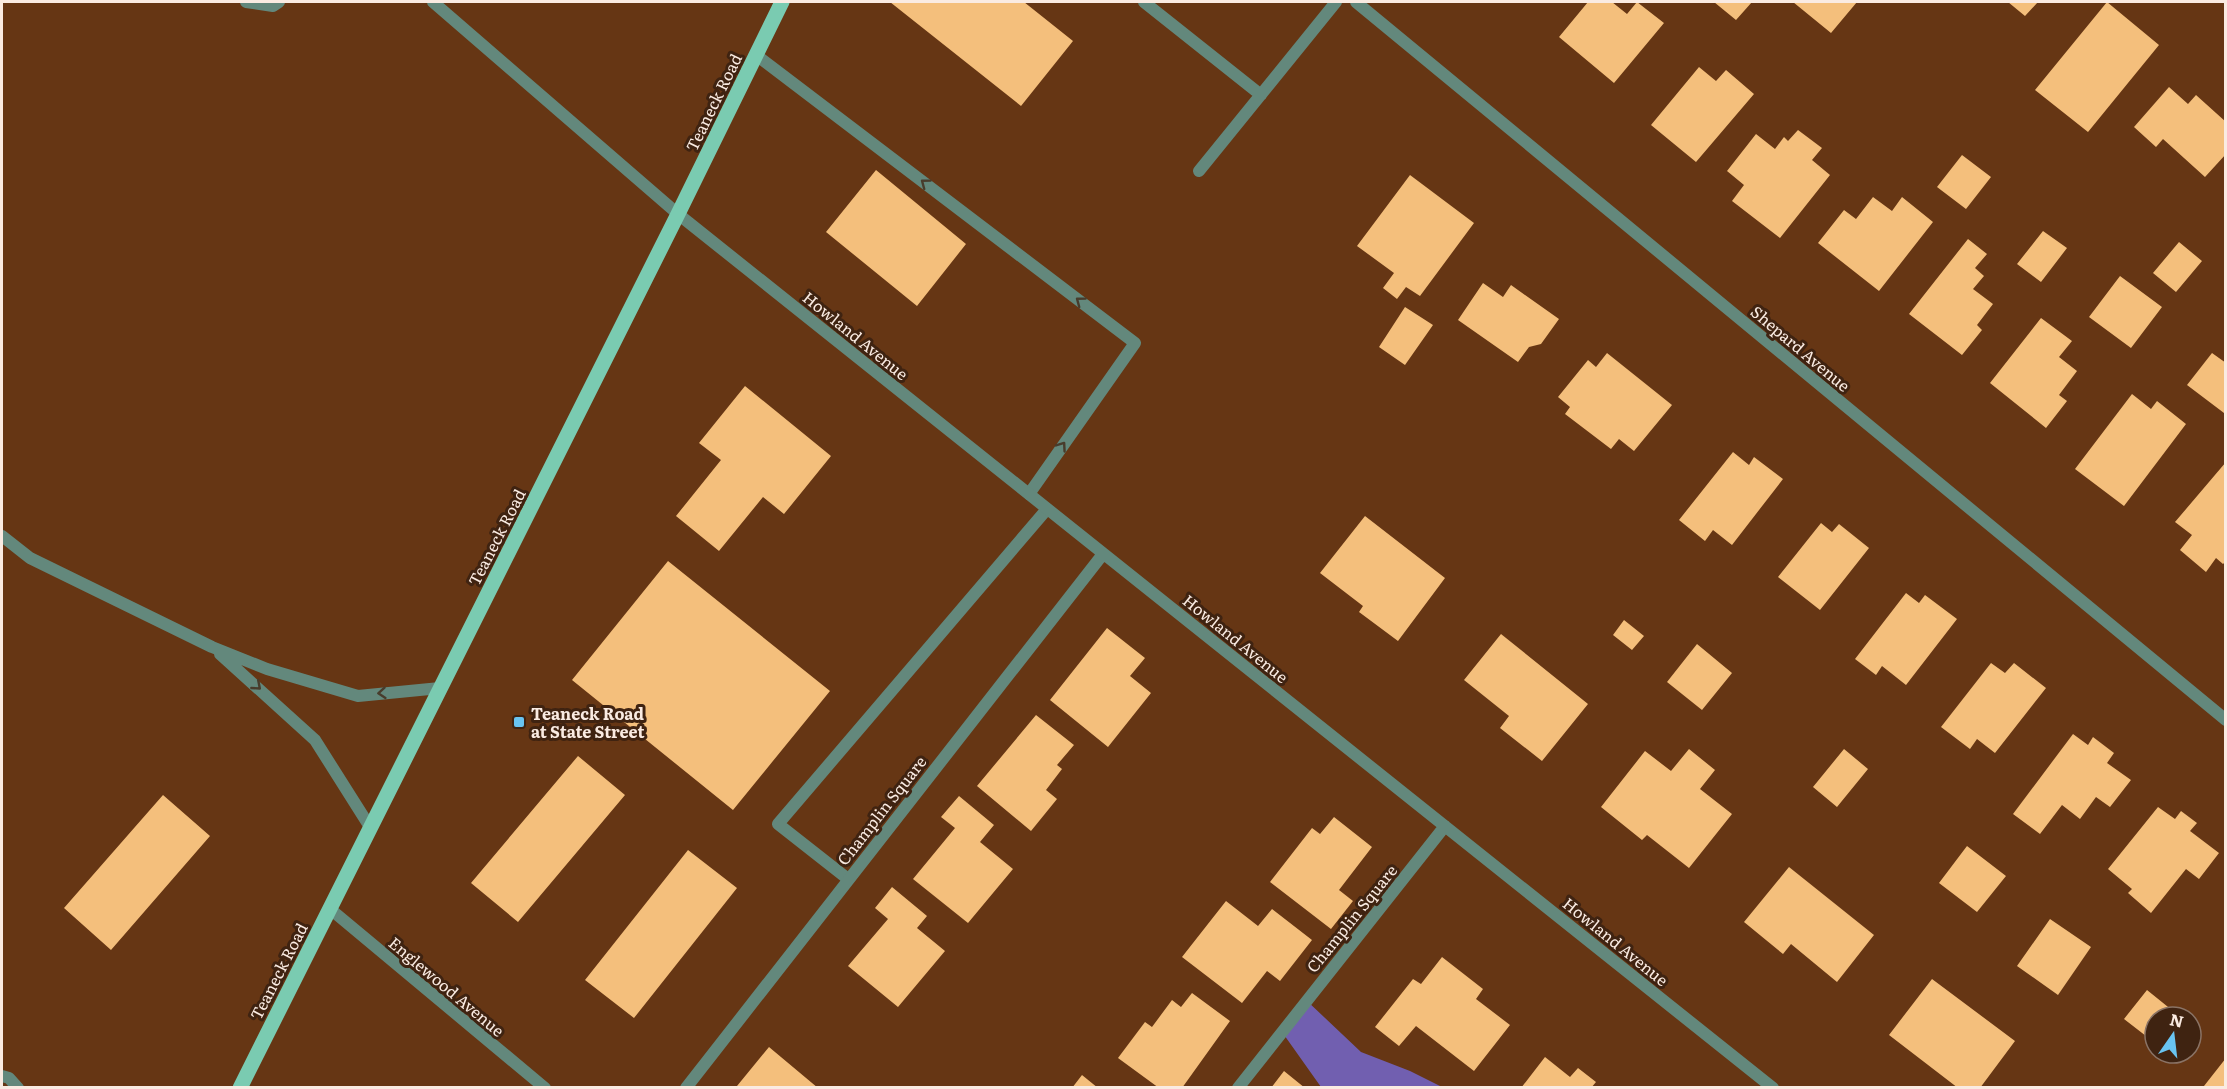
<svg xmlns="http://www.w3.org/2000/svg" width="2227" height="1089" font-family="Literata,serif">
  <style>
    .forest { fill: #715fb0 }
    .building { fill: #f4bf7c }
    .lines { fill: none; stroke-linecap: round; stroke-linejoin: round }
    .lane { stroke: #63887c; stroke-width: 12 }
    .street { stroke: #63887c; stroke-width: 12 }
    .primary { stroke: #7acbb1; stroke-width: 15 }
    .oneway { stroke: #483c2c }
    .poi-dot { fill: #69c4f1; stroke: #3f2311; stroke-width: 2 }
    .labels { text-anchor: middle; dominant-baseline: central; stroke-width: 6; stroke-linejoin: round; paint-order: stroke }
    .street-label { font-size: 16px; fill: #faebe2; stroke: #3f2311 }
    .poi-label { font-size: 16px; font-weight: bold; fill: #faebe2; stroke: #3f2311; text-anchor: start }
  </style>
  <rect width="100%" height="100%" fill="#663614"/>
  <path class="forest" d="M 1306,1000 L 1361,1052 L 1410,1071 L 1442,1087 L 1321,1087 L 1282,1032 Z"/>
  <path class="building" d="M 890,2 L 1024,2 L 1073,41 L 1021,106 Z
    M 1588,2 L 1612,2 L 1627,14 L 1637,2 L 1664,23 L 1614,83 L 1559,37 Z
    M 1714,2 L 1752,2 L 1736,20 Z
    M 1793,2 L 1857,2 L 1831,33 Z
    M 2008,2 L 2038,2 L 2025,16 Z
    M 2107,2 L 2159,45 L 2088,132 L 2035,90 Z
    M 1699,67 L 1716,81 L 1726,70 L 1754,94 L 1696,162 L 1651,125 Z
    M 2169,87 L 2188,104 L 2196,95 L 2226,122 L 2226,154 L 2205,177 L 2163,139 L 2156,147 L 2134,127 Z
    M 1798,130 L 1822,148 L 1812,160 L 1830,175 L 1780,238 L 1732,201 L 1744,185 L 1727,171 L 1756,134 L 1775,149 L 1784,137 L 1788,141 Z
    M 1962,155 L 1991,177 L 1966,209 L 1937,187 Z
    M 876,170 L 966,244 L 917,306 L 826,232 Z
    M 1410,175 L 1474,223 L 1420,296 L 1406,287 L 1397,299 L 1383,288 L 1394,273 L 1357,246 Z
    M 1873,197 L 1892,211 L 1902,197 L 1933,222 L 1879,291 L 1818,243 L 1844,210 L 1856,219 Z
    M 2043,231 L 2067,248 L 2041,282 L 2017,264 Z
    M 1968,239 L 1987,254 L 1975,268 L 1984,276 L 1973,289 L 1993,304 L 1977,325 L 1982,330 L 1962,355 L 1909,314 Z
    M 2179,242 L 2202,261 L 2176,292 L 2153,273 Z
    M 2120,276 L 2162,307 L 2131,348 L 2089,317 Z
    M 1483,283 L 1503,297 L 1511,285 L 1559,319 L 1541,344 L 1529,347 L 1518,362 L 1458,320 Z
    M 1405,307 L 1433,325 L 1405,365 L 1379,347 Z
    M 2041,318 L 2072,341 L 2059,357 L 2077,371 L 2059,395 L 2067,401 L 2046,428 L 1990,383 Z
    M 1607,353 L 1672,405 L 1634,451 L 1619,439 L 1611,449 L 1565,414 L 1570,407 L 1558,397 L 1588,360 L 1596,367 Z
    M 2212,353 L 2226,363 L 2226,410 L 2224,413 L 2187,385 Z
    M 745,386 L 831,456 L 784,514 L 763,497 L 719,551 L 676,516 L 721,460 L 699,443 Z
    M 2132,394 L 2151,409 L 2157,401 L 2186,424 L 2124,506 L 2075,469 Z
    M 1733,452 L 1749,465 L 1754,457 L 1783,479 L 1732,545 L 1713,530 L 1705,541 L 1679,520 Z
    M 2226,462 L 2226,561 L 2223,564 L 2216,558 L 2206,572 L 2180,550 L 2192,535 L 2175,522 Z
    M 1365,516 L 1445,578 L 1398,641 L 1359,612 L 1363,606 L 1320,573 Z
    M 1821,523 L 1832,532 L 1839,524 L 1869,548 L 1820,610 L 1778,577 Z
    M 668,561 L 830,691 L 733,810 L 572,680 Z
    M 1906,593 L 1919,603 L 1925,595 L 1957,619 L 1906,685 L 1882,666 L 1876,675 L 1855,659 Z
    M 1624,620 L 1644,636 L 1632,650 L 1613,635 Z
    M 1107,628 L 1145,658 L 1130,676 L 1151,693 L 1108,747 L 1050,700 Z
    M 1501,634 L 1588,704 L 1542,761 L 1500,728 L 1509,716 L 1464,680 Z
    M 1697,644 L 1732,673 L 1702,710 L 1667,682 Z
    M 1991,663 L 2005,673 L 2014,663 L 2046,688 L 1995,753 L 1977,739 L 1970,749 L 1941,727 Z
    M 1036,715 L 1074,745 L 1057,765 L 1062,769 L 1046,790 L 1057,799 L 1031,831 L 977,786 Z
    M 2073,734 L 2088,745 L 2093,737 L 2114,753 L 2107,763 L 2131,780 L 2110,807 L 2096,797 L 2080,819 L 2062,805 L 2040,834 L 2013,814 Z
    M 1689,749 L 1715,770 L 1700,789 L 1732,814 L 1689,868 L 1647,835 L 1642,840 L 1601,807 L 1645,751 L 1671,771 Z
    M 1844,749 L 1868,769 L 1837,807 L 1813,787 Z
    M 578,756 L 625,795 L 518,922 L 471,883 Z
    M 163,795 L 210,836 L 111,950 L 64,908 Z
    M 959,796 L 994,825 L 980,842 L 1013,869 L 968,923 L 913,879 L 955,828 L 941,817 Z
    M 2158,807 L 2175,819 L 2181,811 L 2197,823 L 2190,831 L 2219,853 L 2199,879 L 2186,869 L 2151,913 L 2128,893 L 2132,889 L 2108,869 Z
    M 1334,817 L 1372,847 L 1339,890 L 1353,901 L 1331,929 L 1270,882 L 1312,828 L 1320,834 Z
    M 1967,846 L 2006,876 L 1977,912 L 1939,883 Z
    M 688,850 L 737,888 L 634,1018 L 585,980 Z
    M 1789,867 L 1874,935 L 1837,982 L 1791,944 L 1783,954 L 1744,922 Z
    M 892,887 L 927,916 L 917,928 L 945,951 L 898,1007 L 848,966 L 888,919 L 875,908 Z
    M 1226,901 L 1258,926 L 1272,909 L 1312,940 L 1280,981 L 1267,971 L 1242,1003 L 1182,957 Z
    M 2050,919 L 2091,947 L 2058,995 L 2017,966 Z
    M 1442,957 L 1483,989 L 1476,999 L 1510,1025 L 1474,1071 L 1416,1026 L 1399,1046 L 1375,1027 L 1413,979 L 1421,984 Z
    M 1932,979 L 2015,1041 L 1980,1088 L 1958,1088 L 1889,1035 Z
    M 2147,990 L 2178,1015 L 2176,1017 L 2155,1017 L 2155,1043 L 2124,1019 Z
    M 1192,993 L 1230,1021 L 1182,1088 L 1159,1088 L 1118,1058 L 1145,1022 L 1152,1027 L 1172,1000 L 1181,1007 Z
    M 769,1047 L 818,1088 L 737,1086 Z
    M 1545,1057 L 1570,1077 L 1578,1068 L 1596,1082 L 1591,1088 L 1521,1088 Z
    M 2226,1058 L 2226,1088 L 2206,1088 L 2204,1086 Z
    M 1284,1071 L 1305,1088 L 1271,1088 Z
    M 1082,1075 L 1098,1088 L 1072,1088 Z"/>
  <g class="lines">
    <path class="lane" d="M 246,2 L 273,6 L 279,2
      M 433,2 L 678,214
      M 1144,2 L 1261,95
      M 756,55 L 1135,343 L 1029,494
      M 1199,171 L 1336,2
      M 2,536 L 30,558 L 212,647 L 267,669 L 358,696 L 440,688
      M 220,654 L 315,740 L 370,827
      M 848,879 L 778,824 L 1047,509"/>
    <path class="street" d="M 1356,2 L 2226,720
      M 678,214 L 1773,1088
      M 329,908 L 545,1088
      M 2,1076 L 9,1078 L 18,1088
      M 686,1088 L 1103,554
      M 1238,1088 L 1445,826"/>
    <path class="primary" d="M 240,1088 L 678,214 L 782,2"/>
  </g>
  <defs><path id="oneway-chevron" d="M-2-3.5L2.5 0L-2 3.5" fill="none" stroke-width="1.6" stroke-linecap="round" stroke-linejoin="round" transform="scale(1.5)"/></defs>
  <g class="oneway">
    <use href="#oneway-chevron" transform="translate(925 183) rotate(-143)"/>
    <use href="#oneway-chevron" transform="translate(1080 301) rotate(-143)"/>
    <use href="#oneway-chevron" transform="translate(1062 446) rotate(-55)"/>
    <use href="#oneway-chevron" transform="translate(257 686) rotate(41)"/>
    <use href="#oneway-chevron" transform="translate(382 693) rotate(175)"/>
  </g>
  <rect class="poi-dot" x="513" y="716" width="12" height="12" rx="3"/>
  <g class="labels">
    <g class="street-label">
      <text transform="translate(713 102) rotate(-64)">Teaneck Road</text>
      <text transform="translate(856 335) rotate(39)">Howland Avenue</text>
      <text transform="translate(1801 348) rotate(40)">Shepard Avenue</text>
      <text transform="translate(496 537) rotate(-63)">Teaneck Road</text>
      <text transform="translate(1236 638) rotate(39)">Howland Avenue</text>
      <text transform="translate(881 810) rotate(-52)">Champlin Square</text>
      <text transform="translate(1351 918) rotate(-51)">Champlin Square</text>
      <text transform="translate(1616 941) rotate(39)">Howland Avenue</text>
      <text transform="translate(278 971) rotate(-63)">Teaneck Road</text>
      <text transform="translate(447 986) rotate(40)">Englewood Avenue</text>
    </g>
    <g class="poi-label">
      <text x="531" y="713">Teaneck Road<tspan x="531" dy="18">at State Street</tspan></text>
    </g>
  </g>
  <rect width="2227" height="1089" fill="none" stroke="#faebe2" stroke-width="6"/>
  <g transform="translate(2173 1035) rotate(14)"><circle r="28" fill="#3f2311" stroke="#8a7365" stroke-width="1.5"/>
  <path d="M0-4.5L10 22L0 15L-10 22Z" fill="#69c4f1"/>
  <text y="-9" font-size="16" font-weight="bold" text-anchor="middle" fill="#faebe2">N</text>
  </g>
</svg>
